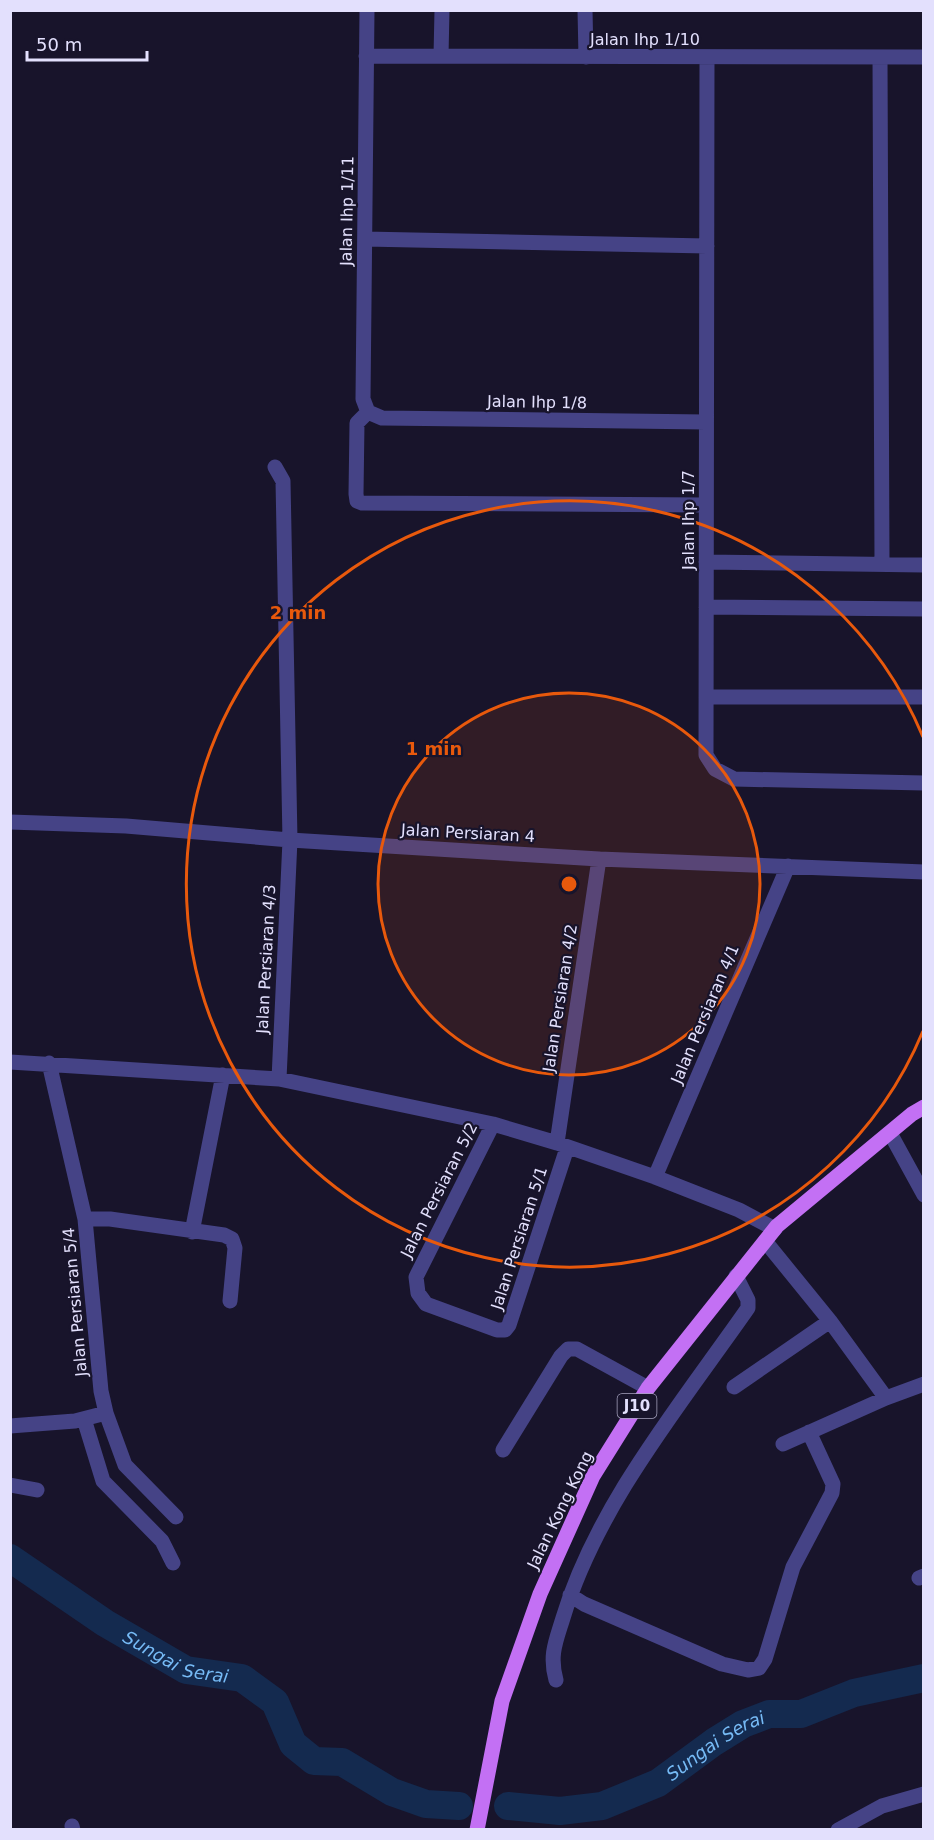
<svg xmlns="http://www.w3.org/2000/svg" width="934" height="1840" font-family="'DejaVu Sans',sans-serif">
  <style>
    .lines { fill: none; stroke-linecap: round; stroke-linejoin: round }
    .river { stroke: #142a4f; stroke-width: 28 }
    .minor { stroke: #454386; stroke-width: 15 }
    .major { stroke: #c370f4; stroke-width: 15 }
    .ring { fill: none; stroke: #e8590c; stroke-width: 3 }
    .labels { text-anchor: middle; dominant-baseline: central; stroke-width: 4.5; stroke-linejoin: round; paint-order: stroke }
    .shield { fill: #18142b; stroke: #a6a3be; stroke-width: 1.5 }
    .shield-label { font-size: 15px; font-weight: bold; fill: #e3e0fd }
    .street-label { font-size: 16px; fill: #e3e0fd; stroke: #18142b }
    .water-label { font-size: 18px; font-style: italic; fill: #76baf5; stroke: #18142b }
    .centre { fill: #e8590c; stroke: #18142b; stroke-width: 3 }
    .ring-label { font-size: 18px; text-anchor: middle; font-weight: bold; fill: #e8590c; stroke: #18142b; stroke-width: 4.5; stroke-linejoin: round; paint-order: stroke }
  </style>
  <rect width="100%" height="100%" fill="#18142b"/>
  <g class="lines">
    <g class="river">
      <path id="s1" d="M 10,1558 L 105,1623 L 186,1670 L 242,1678 L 275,1702 L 293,1744 L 314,1761 L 342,1762 L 392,1792 L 426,1804 L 459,1806"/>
      <path id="s2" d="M 508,1806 L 560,1811 L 602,1806 L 658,1783 L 714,1742 L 743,1724 L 769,1714 L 801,1714 L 854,1693 L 924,1678"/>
    </g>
    <path class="minor" d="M 367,10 L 363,399 L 368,412
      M 585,10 L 586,57
      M 366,56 L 924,57
      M 441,56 L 442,10
      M 707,57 L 706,755 L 715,769 L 734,779 L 924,783
      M 880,57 L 882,564
      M 365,239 L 707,246
      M 368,412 L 357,423 L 356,494 L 357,501 L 362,503 L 706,505
      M 368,412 L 382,418 L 706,422
      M 275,467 L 283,481 L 290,840 L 279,1079
      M 706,562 L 924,565
      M 706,607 L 924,609
      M 706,697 L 924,697
      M 10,822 L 126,826 L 290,840 L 599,859 L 924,872
      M 10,1062 L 279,1079 L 493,1124 L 557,1143 L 655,1177 L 739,1210 L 775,1229
      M 49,1063 L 85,1219 L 101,1391 L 106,1413 L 125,1465 L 176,1517
      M 493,1124 L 416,1277 L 418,1293 L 426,1304 L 497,1330 L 505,1330 L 509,1325 L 567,1148
      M 890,1133 L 924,1195
      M 557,1143 L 599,859
      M 655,1177 L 788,866
      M 85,1219 L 110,1219 L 224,1235 L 232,1239 L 235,1248 L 230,1301
      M 192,1232 L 223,1075
      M 765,1241 L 830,1321 L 886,1398
      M 734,1387 L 830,1321
      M 84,1419 L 103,1481 L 162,1541 L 173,1563
      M 10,1426 L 75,1421 L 106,1413
      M 783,1444 L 886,1398 L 924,1384
      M 503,1450 L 561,1356 L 568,1349 L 577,1349 L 648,1388
      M 10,1485 L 37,1490
      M 919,1578 L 924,1576
      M 570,1595 L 584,1604 L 722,1664 L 748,1670 L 759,1668 L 765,1659 L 793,1567 L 832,1493 L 833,1484 L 809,1432
      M 556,1680 C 549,1655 556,1641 563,1618 C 597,1505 681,1404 748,1308 L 748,1300 L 736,1276
      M 72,1826 L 73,1830
      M 838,1830 L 882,1806 L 924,1794"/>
    <path class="major" d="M 477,1830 L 502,1701 L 540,1594 L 593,1476 L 648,1388 L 777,1226 L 912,1114 L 924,1107"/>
  </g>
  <circle cx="569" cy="884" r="191" fill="#e8590c" fill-opacity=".12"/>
  <g class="ring">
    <circle cx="569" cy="884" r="191"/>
    <path d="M923 1031A383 383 0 1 1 923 737"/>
  </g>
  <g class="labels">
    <rect class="shield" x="617.5" y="1394" width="39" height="24" rx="4.5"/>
    <g class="shield-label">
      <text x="637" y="1406">J10</text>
    </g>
    <g class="street-label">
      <text x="645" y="39">Jalan Ihp 1/10</text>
      <text transform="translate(347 211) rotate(-89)">Jalan Ihp 1/11</text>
      <text transform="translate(537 402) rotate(1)">Jalan Ihp 1/8</text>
      <text transform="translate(688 520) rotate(-90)">Jalan Ihp 1/7</text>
      <text transform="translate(468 833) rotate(3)">Jalan Persiaran 4</text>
      <text transform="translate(266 959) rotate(-87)">Jalan Persiaran 4/3</text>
      <text transform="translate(560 998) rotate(-81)">Jalan Persiaran 4/2</text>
      <text transform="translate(705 1014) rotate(-67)">Jalan Persiaran 4/1</text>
      <text transform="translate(439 1190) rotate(-63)">Jalan Persiaran 5/2</text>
      <text transform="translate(519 1238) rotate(-72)">Jalan Persiaran 5/1</text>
      <text transform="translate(75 1302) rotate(-95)">Jalan Persiaran 5/4</text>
      <text transform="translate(560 1510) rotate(-64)">Jalan Kong Kong</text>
    </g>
    <g class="water-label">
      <text stroke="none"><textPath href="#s1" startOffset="195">Sungai Serai</textPath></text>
      <text stroke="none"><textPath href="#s2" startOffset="224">Sungai Serai</textPath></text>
    </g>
  </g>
  <circle cx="569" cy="884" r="9" class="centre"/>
  <g class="ring-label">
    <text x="298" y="619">2 min</text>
    <text x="434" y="755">1 min</text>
  </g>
  <rect width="934" height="1840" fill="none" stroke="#e3e0fd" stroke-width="24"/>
  <path d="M27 51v9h120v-9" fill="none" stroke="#e3e0fd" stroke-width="3"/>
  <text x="36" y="51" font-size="18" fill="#e3e0fd" stroke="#18142b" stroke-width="4.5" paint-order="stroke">50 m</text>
</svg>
